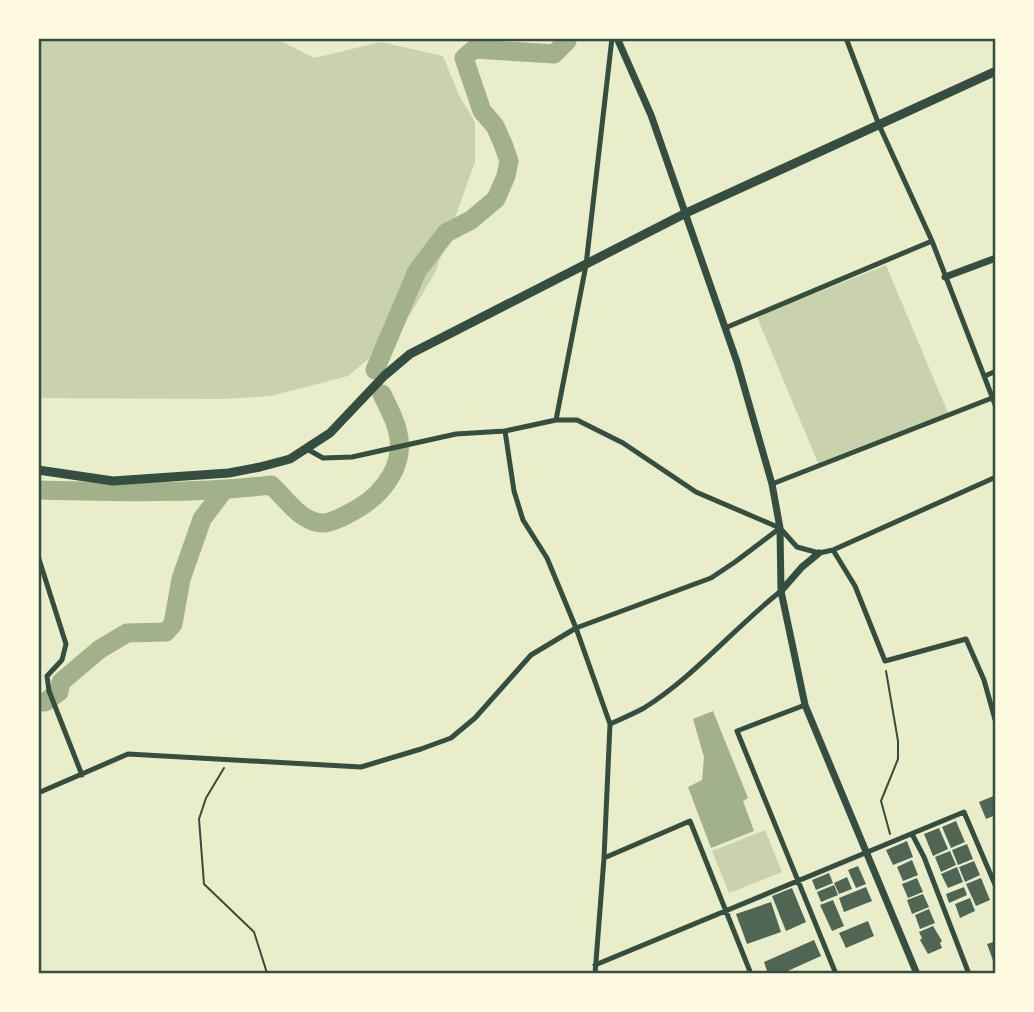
<svg xmlns="http://www.w3.org/2000/svg" width="1034" height="1012" font-family="Merriweather,serif">
  <style>
    .green { fill: #cad2ad }
    .water { fill: #a3b18a }
    .lines { fill: none; stroke-linecap: round; stroke-linejoin: round }
    .river { stroke: #a3b18a; stroke-width: 19 }
    .building { fill: #4f6655 }
    .path { stroke: #344e41; stroke-width: 2 }
    .minor { stroke: #344e41; stroke-width: 5 }
    .tertiary { stroke: #344e41; stroke-width: 7 }
    .primary { stroke: #344e41; stroke-width: 9 }
    .neatline { fill: none; stroke: #344e41; stroke-width: 2.5 }
  </style>
  <rect width="100%" height="100%" fill="#e9edc9"/>
  <path class="green" d="M 39,38 L 277,39 L 314,58 L 381,42 L 443,56 L 459,95 L 475,122 L 475,162 L 435,273 L 398,334 L 348,376 L 271,396 L 222,399 L 39,398 Z
    M 886,265 L 948,413 L 818,463 L 757,317 Z
    M 765,830 L 782,872 L 729,893 L 712,851 Z"/>
  <path class="water" d="M 713,711 L 748,798 L 743,801 L 754,831 L 711,848 L 688,787 L 702,780 L 704,757 L 693,719 Z"/>
  <g class="lines">
    <path class="river" d="M 375,370 L 417,271 L 446,233 L 471,220 L 496,199 L 506,176 L 509,161 L 503,144 L 495,126 L 482,111 L 464,58 L 474,49 L 554,54 L 567,41 L 566,38
      M 38,490 C 117,492 194,494 271,485 C 286,498 300,522 322,523 C 333,523 348,514 357,509 C 385,493 407,462 397,429 C 394,417 387,405 382,394
      M 38,702 L 45,702 L 59,692 L 61,682 L 100,649 L 127,633 L 166,632 L 173,624 L 181,579 L 202,519 L 224,490"/>
  </g>
  <path class="building" d="M 996,795 L 996,815 L 986,819 L 979,802 Z
    M 956,821 L 965,842 L 951,848 L 942,827 Z
    M 939,828 L 948,849 L 933,856 L 924,834 Z
    M 907,841 L 913,857 L 893,865 L 886,850 Z
    M 967,844 L 973,859 L 958,865 L 952,850 Z
    M 950,851 L 956,865 L 941,872 L 935,857 Z
    M 912,860 L 918,875 L 903,881 L 897,867 Z
    M 974,861 L 980,875 L 965,882 L 959,867 Z
    M 858,866 L 866,884 L 856,888 L 848,870 Z
    M 957,867 L 963,882 L 948,888 L 941,874 Z
    M 829,873 L 833,883 L 816,890 L 812,880 Z
    M 847,877 L 852,889 L 839,894 L 834,883 Z
    M 917,878 L 923,892 L 908,898 L 902,884 Z
    M 981,878 L 990,900 L 976,906 L 966,884 Z
    M 834,885 L 838,895 L 821,902 L 817,892 Z
    M 866,887 L 872,901 L 844,912 L 839,898 Z
    M 964,887 L 967,895 L 949,903 L 946,894 Z
    M 792,888 L 806,922 L 786,931 L 772,896 Z
    M 923,894 L 929,907 L 912,914 L 907,900 Z
    M 970,898 L 975,911 L 960,918 L 955,904 Z
    M 833,900 L 844,926 L 832,931 L 820,905 Z
    M 771,902 L 781,932 L 747,944 L 736,914 Z
    M 929,909 L 935,923 L 920,929 L 915,915 Z
    M 868,921 L 874,936 L 846,948 L 839,933 Z
    M 933,926 L 942,941 L 940,943 L 942,948 L 928,954 L 920,940 L 922,938 L 919,932 Z
    M 814,940 L 821,956 L 781,974 L 768,974 L 764,962 Z
    M 996,941 L 996,966 L 995,966 L 987,944 Z"/>
  <g class="lines">
    <path class="path" d="M 886,671 L 898,741 L 898,759 L 881,801 L 890,834
      M 224,768 L 206,798 L 199,819 L 204,884 L 254,932 L 267,973 L 302,972 L 302,974"/>
    <path class="minor" d="M 846,38 L 879,125 L 932,241 L 996,407
      M 725,328 L 932,241
      M 985,376 L 996,371
      M 556,420 L 586,265 L 612,38
      M 505,431 L 514,491 L 523,520 L 547,558 L 576,628 L 610,724 L 604,858 L 595,974
      M 307,449 L 323,458 L 352,457 L 456,434 L 505,431 L 556,420 L 577,420 L 623,443 L 696,492 L 780,528 L 797,547 L 819,553 L 833,550 L 996,477
      M 772,484 L 992,398
      M 833,550 L 855,586 L 885,661 L 966,639 L 984,680 L 996,723
      M 38,556 L 66,644 L 62,660 L 47,676 L 49,691 L 82,775
      M 805,705 L 737,731 L 836,974
      M 610,724 C 621,719 633,714 644,708 C 694,677 735,627 781,591
      M 38,793 L 128,754 L 361,767 L 421,749 L 451,738 L 475,718 L 531,655 L 576,628 L 711,578 L 735,562 L 780,528
      M 912,834 L 924,857 L 969,974
      M 604,858 L 690,821 L 751,974
      M 595,965 L 964,812 L 996,887"/>
    <path class="tertiary" d="M 617,38 L 651,115 L 737,362 L 772,484 L 780,528 L 781,591 L 805,705 L 917,974
      M 945,277 L 996,258
      M 781,591 L 802,567 L 819,553"/>
    <path class="primary" d="M 38,470 L 113,481 L 229,473 L 260,467 L 290,459 L 330,433 L 384,376 L 410,354 L 686,213 L 996,71"/>
  </g>
  <rect width="1034" height="1012" fill="none" stroke="#fefae0" stroke-width="80"/>
  <rect x="40" y="40" width="954" height="932" class="neatline"/>
</svg>
